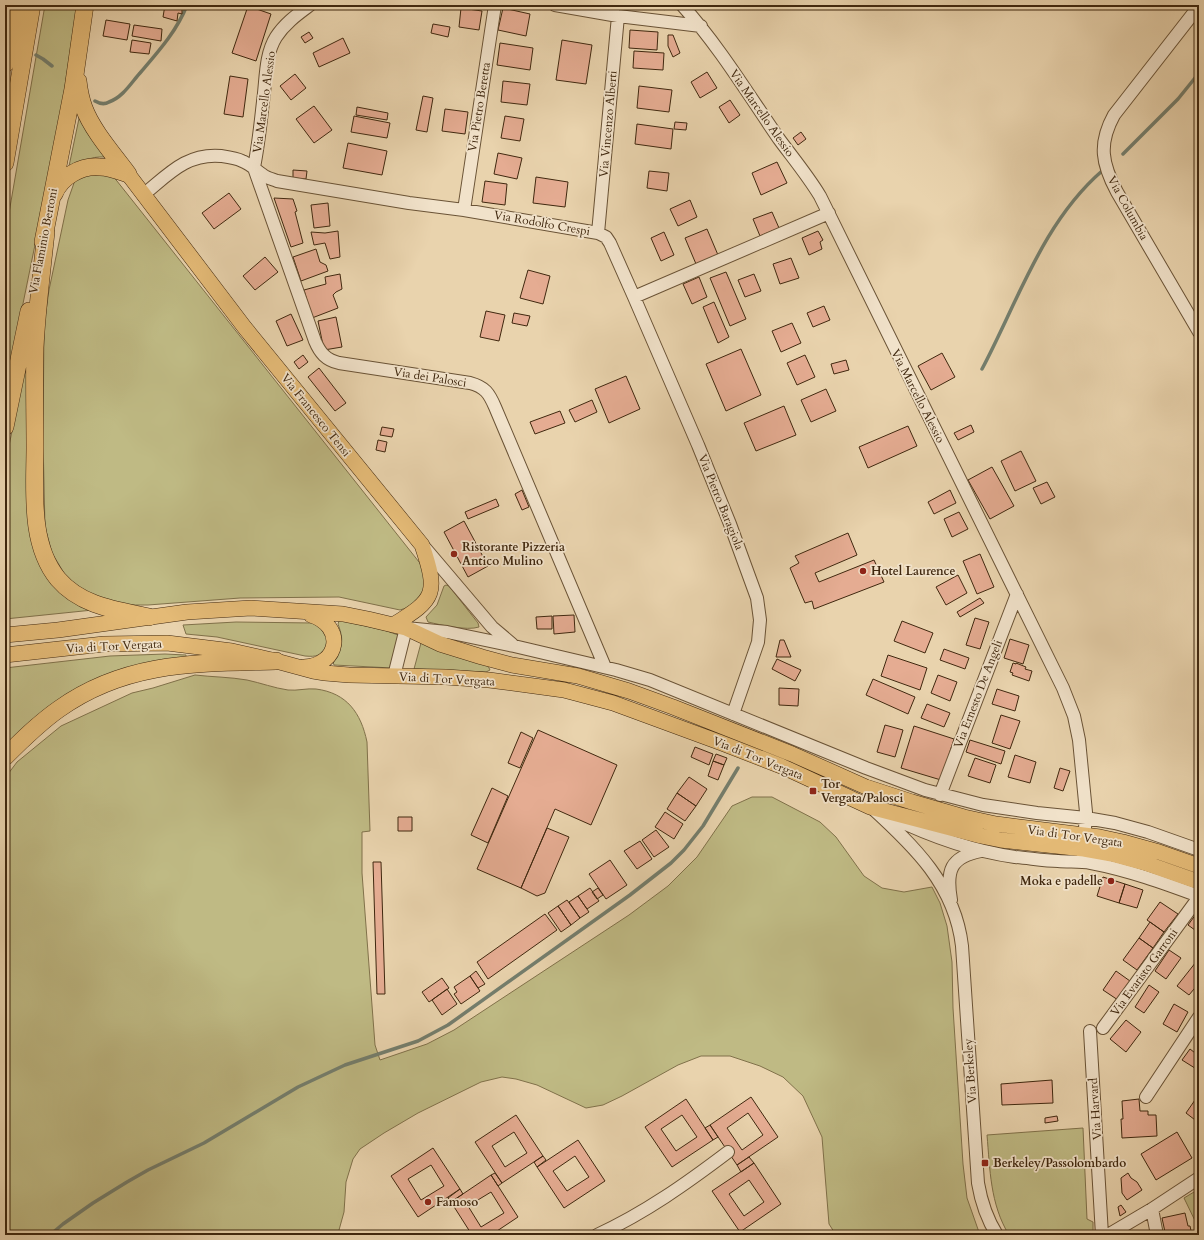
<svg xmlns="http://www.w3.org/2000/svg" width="1204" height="1240" font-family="Cardo,serif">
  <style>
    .green { fill: #bfba84; stroke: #80714a }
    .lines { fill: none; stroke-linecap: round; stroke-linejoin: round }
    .stream { stroke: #747e6d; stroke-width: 3.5 }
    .building { fill: #e5ac92; stroke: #40280f; fill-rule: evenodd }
    .minor-casing { stroke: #6a5336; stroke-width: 14 }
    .major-casing { stroke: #40280f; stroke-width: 16 }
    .highway-casing { stroke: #40280f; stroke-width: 18 }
    .minor { stroke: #f1e2ca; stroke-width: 12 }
    .major { stroke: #e4ba76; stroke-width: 15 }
    .highway { stroke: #e4ba76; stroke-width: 17 }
    .poi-dot { fill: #8f2418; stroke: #f1e2ca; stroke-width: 1.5 }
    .labels { text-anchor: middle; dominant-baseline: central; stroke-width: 3.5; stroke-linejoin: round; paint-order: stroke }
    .street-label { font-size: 12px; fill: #40280f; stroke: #f1e2ca }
    .poi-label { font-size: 12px; font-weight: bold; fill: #40280f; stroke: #f1e2ca; text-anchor: start }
  </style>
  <rect width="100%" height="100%" fill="#e9d3ad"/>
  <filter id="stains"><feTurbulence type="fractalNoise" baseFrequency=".005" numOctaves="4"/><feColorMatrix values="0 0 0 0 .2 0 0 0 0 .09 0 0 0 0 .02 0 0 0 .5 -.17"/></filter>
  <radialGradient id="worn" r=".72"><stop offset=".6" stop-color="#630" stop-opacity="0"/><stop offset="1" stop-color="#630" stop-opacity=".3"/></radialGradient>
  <path class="green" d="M 45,5 L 77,5 L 63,101 L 38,230 L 5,392 L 5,236 Z
    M 81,109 L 105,157 C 90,156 80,162 68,171 Z
    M 83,174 L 113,176 L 423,567 L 427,580 L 423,595 L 412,606 L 400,610 L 339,597 L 240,598 L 148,605 L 128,605 L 92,595 L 76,585 L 64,573 L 52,553 L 45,527 L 43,440 L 44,325 L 49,290 L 68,200 L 74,183 Z
    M 28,354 L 34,538 L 93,610 L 5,619 L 5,465 Z
    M 446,585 L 449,586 L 478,623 L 479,627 C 467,631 441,625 428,622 L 426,617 L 437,605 L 444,586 Z
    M 339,621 L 343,621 L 384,630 L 398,635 L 399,637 L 392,668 L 334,665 L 333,662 C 343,647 344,640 338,624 Z
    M 236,622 L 313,623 L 327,633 L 327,647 C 319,656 317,657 305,656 L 217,637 L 186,634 L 183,625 Z
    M 421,643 L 488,666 L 490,670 L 486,672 L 414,669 Z
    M 165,654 L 186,655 L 186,657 L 133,666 L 5,751 L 5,668 L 110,656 Z
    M 195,675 C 212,677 230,677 247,680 C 261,683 274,688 288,690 C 297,691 307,688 316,689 C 347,693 361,713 367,742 L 370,831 L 362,832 L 362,873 L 375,1045 L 380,1060 L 427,1044 L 454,1030 L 629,915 L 668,886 L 697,857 L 732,806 L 752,797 L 772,797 L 820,822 L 836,837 L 864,876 L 882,888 L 904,892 L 932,887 L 940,903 L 947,926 L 952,962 L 953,1008 L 963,1164 L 967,1198 L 980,1235 L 836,1235 L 829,1224 L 822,1137 L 803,1096 L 783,1077 L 760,1066 L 730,1056 L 701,1056 L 678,1065 L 622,1096 L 603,1105 L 586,1108 L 537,1085 L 516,1079 L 502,1077 L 481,1082 L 418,1113 L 384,1133 L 360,1149 L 353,1159 L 346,1182 L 344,1212 L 339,1230 L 334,1235 L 5,1235 L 5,778 L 17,762 L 61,726 L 132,693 L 153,688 Z
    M 1083,1128 L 1087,1219 L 1093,1222 L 1093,1234 L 1009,1235 C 990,1204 990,1169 987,1135 Z
    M 1199,1189 L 1199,1229 L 1184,1198 Z"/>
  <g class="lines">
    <path class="stream" d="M 36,55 L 43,59 L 52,66
      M 95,101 C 100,104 104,105 109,102 C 123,97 131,83 140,73 C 158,52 177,31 187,5
      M 1123,154 L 1178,99 L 1199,73
      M 982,369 C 1018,301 1043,222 1102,171
      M 50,1235 L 63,1224 L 93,1203 L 127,1182 L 148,1170 L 204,1143 L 298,1087 L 345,1065 L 418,1041 L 448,1025 L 630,895 L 671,863 L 684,850 L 703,826 L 738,768"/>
  </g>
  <path class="building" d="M 165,5 L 182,5 L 182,14 L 178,13 L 177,21 L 163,17 Z
    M 647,5 L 670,5 L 664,10 L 661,7 L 658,10 L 653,5 L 649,8 Z
    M 248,6 L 271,14 L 256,61 L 232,53 Z
    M 461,8 L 482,11 L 479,30 L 459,27 Z
    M 503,8 L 530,14 L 526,36 L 498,30 Z
    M 106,20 L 130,24 L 127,40 L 103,36 Z
    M 433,24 L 450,27 L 448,37 L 431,33 Z
    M 134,25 L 162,29 L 161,41 L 132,36 Z
    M 630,30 L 658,32 L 657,50 L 629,48 Z
    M 309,32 L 313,38 L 305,43 L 301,37 Z
    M 668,35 L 673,35 L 680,53 L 673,57 L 668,46 Z
    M 343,38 L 350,53 L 319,67 L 313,53 Z
    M 132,40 L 151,43 L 149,54 L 130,52 Z
    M 562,40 L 592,45 L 586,84 L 556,80 Z
    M 500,43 L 533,48 L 530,70 L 497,65 Z
    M 634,51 L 664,53 L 663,70 L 633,68 Z
    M 707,72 L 717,88 L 700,98 L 691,82 Z
    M 295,74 L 306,88 L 291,100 L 280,86 Z
    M 230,76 L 248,79 L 243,117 L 224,114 Z
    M 503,81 L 530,84 L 527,105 L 501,102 Z
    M 639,86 L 672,90 L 669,112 L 637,108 Z
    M 423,96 L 433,98 L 427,132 L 416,130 Z
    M 730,100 L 740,115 L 729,123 L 719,107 Z
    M 314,106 L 332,130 L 314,143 L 296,119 Z
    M 357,107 L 388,113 L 387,120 L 356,115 Z
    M 445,109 L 468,112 L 465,134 L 442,131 Z
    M 354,116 L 390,123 L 387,138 L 351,132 Z
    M 505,116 L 524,119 L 520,141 L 501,138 Z
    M 675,122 L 687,123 L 686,130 L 674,129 Z
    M 637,124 L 673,129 L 671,149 L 635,144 Z
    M 801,132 L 806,139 L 798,145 L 793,138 Z
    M 348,143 L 387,151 L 382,175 L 343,168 Z
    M 498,153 L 522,158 L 517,179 L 494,174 Z
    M 777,162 L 787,183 L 761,195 L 752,173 Z
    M 293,170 L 307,171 L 306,179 L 293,178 Z
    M 649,171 L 669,173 L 667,191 L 647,188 Z
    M 536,177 L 568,182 L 565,207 L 533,203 Z
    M 485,181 L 507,184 L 505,205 L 482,202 Z
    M 229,193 L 241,209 L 214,229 L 202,213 Z
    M 274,198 L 293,199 L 297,211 L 295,212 L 303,243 L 291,247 Z
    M 690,200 L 697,217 L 678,226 L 670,209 Z
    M 328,203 L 330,226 L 314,228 L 311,205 Z
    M 772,212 L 779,228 L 760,236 L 753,219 Z
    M 707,229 L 718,255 L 696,264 L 685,238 Z
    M 338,231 L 340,257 L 330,259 L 325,243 L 314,245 L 311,232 L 325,233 Z
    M 818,231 L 823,240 L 820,242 L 822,249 L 809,255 L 802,238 Z
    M 664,232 L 674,255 L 661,261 L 651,238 Z
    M 316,249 L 320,262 L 326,265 L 328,271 L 301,281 L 293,257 Z
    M 265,257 L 278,272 L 255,290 L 243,276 Z
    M 791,258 L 799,278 L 780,284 L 773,264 Z
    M 528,270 L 550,276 L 543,304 L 520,298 Z
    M 726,272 L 746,319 L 730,326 L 710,278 Z
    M 340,274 L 342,289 L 336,292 L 333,295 L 338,308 L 312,318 L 304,290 L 326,284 L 325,277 Z
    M 754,274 L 761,291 L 745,297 L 738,280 Z
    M 699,277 L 707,297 L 692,304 L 683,284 Z
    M 714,302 L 729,337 L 718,343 L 703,307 Z
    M 824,306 L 830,320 L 813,327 L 807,313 Z
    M 486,311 L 505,315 L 499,341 L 480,337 Z
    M 514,313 L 530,316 L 527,326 L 512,323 Z
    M 291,314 L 303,340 L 287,346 L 276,321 Z
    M 336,317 L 342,347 L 324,350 L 318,321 Z
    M 792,323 L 801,343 L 781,352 L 772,331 Z
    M 741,349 L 761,395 L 726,411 L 706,364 Z
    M 942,353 L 955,377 L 931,390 L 918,366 Z
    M 303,355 L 308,362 L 299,369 L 294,362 Z
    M 805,355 L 815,377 L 797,385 L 787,363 Z
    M 846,360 L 849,370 L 834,374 L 831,364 Z
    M 319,368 L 346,403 L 335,411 L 308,377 Z
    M 626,376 L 640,409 L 609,423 L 595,389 Z
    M 826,389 L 836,411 L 811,422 L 801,400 Z
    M 592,400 L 597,412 L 575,422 L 569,410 Z
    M 784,406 L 796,435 L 756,451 L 744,423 Z
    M 560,411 L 565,423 L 535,434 L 530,422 Z
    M 971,425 L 974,432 L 958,440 L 954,433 Z
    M 908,426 L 917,446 L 868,468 L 859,447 Z
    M 382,427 L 394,429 L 392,437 L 380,435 Z
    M 378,440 L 387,442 L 385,452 L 376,450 Z
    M 1021,451 L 1036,481 L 1015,491 L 1001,461 Z
    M 992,467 L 1014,506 L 990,519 L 968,480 Z
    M 1047,482 L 1055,497 L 1041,504 L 1033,488 Z
    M 522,490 L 529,507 L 522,510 L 515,494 Z
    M 950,490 L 956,503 L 934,514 L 928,502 Z
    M 496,499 L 499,506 L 468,519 L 465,512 Z
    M 959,512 L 968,529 L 952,537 L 944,519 Z
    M 464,521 L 488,566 L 468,577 L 444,532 Z
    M 848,533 L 857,555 L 815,573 L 819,582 L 874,560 L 884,582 L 814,609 L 812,601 L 805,603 L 790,568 L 799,563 L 795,556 Z
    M 980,554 L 994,587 L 977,594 L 963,561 Z
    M 958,575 L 967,593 L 946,605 L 936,587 Z
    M 980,598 L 984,603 L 960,617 L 957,612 Z
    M 574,615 L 575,632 L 554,634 L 553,616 Z
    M 552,616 L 552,629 L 537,629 L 536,617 Z
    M 975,618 L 989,622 L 980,649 L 966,645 Z
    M 902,621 L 933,633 L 925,653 L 894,641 Z
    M 1010,639 L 1029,645 L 1023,664 L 1004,658 Z
    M 780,640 L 784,640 L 791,657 L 776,657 Z
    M 944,649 L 969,658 L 965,669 L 940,660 Z
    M 888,655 L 927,668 L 920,690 L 881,676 Z
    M 777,659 L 801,670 L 795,681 L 772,669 Z
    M 1013,663 L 1016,664 L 1016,663 L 1026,667 L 1025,669 L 1032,671 L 1029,681 L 1012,675 L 1013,673 L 1010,672 Z
    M 938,675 L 957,682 L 950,701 L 931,693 Z
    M 873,679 L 915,697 L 908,714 L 866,695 Z
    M 779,688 L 799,689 L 798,706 L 779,705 Z
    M 997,689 L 1019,696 L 1015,711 L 992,704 Z
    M 927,704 L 950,713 L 944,727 L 921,718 Z
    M 1001,715 L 1020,721 L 1010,749 L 992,743 Z
    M 885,725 L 903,730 L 895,757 L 877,752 Z
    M 914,726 L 954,739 L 941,780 L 901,768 Z
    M 538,730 L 617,765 L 591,825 L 555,809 L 521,888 L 477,869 Z
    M 521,732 L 533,738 L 520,768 L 508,763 Z
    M 970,740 L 1005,751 L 1001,764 L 966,752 Z
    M 695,747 L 713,754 L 709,765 L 691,757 Z
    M 716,754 L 727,758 L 724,765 L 713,761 Z
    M 1015,755 L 1036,762 L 1030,783 L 1008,777 Z
    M 975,758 L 996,765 L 990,783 L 968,776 Z
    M 713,761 L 724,765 L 718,780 L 708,776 Z
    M 1060,768 L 1070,771 L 1063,791 L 1054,788 Z
    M 689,777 L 707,789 L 696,806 L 677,793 Z
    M 492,788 L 508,796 L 488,843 L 471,835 Z
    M 677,793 L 696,806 L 685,821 L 667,809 Z
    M 665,812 L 683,824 L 674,839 L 655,827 Z
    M 398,817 L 412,817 L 412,831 L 398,831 Z
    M 547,828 L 569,837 L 545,893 L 537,896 L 521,888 Z
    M 656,830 L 669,847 L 654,857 L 642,840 Z
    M 640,841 L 652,859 L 637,869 L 624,851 Z
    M 610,860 L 627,885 L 606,899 L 589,874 Z
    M 373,862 L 381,862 L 385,994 L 377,994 Z
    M 1103,877 L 1125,884 L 1119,903 L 1097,896 Z
    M 1125,884 L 1143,890 L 1137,908 L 1119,903 Z
    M 590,888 L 599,901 L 587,909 L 578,896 Z
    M 598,888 L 603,895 L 597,899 L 592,892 Z
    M 578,896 L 589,912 L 580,918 L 569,902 Z
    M 567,900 L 580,918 L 571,925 L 558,906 Z
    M 1160,902 L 1178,914 L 1164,932 L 1147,920 Z
    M 558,906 L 571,925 L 561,932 L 548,913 Z
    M 1199,910 L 1199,933 L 1188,925 Z
    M 545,914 L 557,930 L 488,979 L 477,962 Z
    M 1150,922 L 1164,932 L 1153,948 L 1139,938 Z
    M 1139,938 L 1153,948 L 1137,970 L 1123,960 Z
    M 1169,950 L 1181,958 L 1166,979 L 1155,971 Z
    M 1196,962 L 1199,964 L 1199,983 L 1189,995 L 1177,986 Z
    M 476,971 L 485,984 L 478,988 L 470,976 Z
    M 1116,971 L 1130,981 L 1118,1000 L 1103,990 Z
    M 470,976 L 480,991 L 461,1004 L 454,994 L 457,992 L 454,987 Z
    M 442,978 L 449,988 L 429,1002 L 422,992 Z
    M 1149,985 L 1159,992 L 1144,1013 L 1135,1007 Z
    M 447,989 L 457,1004 L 442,1015 L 432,1000 Z
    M 1174,1004 L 1188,1012 L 1177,1032 L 1163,1024 Z
    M 1126,1020 L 1141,1032 L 1126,1052 L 1110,1039 Z
    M 1190,1049 L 1199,1056 L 1199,1068 L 1198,1070 L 1182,1060 Z
    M 1052,1080 L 1053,1103 L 1002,1105 L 1001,1084 Z
    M 751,1097 L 778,1137 L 737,1165 L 710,1125 ZM 748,1113 L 763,1135 L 742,1150 L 727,1128 Z
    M 686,1099 L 713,1140 L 672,1167 L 645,1127 ZM 682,1115 L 697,1137 L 676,1151 L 661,1129 Z
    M 1139,1099 L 1140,1111 L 1148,1111 L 1148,1115 L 1156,1115 L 1157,1136 L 1122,1138 L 1121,1119 L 1123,1119 L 1122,1101 Z
    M 1195,1100 L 1199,1103 L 1199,1123 L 1186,1113 Z
    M 516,1115 L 543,1156 L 502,1183 L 475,1142 ZM 514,1132 L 527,1153 L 505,1167 L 492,1146 Z
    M 1057,1116 L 1058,1121 L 1045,1123 L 1045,1118 Z
    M 710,1125 L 718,1137 L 713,1140 L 705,1128 Z
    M 1177,1132 L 1192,1158 L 1156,1180 L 1141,1154 Z
    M 578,1140 L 605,1181 L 564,1208 L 537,1167 ZM 575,1156 L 589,1177 L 567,1191 L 553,1171 Z
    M 433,1148 L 460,1189 L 418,1217 L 391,1176 ZM 431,1165 L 444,1186 L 421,1200 L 408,1179 Z
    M 543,1156 L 546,1160 L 537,1167 L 534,1162 Z
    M 749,1157 L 754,1163 L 741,1172 L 737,1165 Z
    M 754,1163 L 781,1204 L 740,1232 L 712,1191 ZM 749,1180 L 764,1202 L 744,1216 L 729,1194 Z
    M 495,1173 L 502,1183 L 498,1186 L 491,1175 Z
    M 1128,1173 L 1131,1178 L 1137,1182 L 1142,1190 L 1127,1200 L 1122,1193 L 1121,1178 Z
    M 491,1175 L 518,1217 L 491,1235 L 472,1235 L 451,1202 ZM 491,1192 L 504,1213 L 481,1227 L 468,1206 Z
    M 460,1189 L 463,1194 L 451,1202 L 448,1198 Z
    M 1121,1205 L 1126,1212 L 1120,1216 L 1118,1207 Z
    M 1185,1213 L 1188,1226 L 1190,1226 L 1192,1235 L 1163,1235 L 1162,1232 L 1165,1232 L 1162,1218 Z"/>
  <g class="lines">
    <defs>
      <path id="minor" d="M 555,5 L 618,16 L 701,26
        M 682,5 C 719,46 748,94 779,139 C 793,158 808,176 820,196 L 1063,688 L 1074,716 L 1079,740 L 1086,812 L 1083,862
        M 1199,6 L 1114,115 C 1098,144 1102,164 1117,192 L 1199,332
        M 254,167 C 259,143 261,118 264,93 C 266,74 266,53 276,37 C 285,23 298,14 310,5
        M 254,168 L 315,341 C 320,353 326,360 339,363 L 470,383 C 485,387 489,393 495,407 L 605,667
        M 143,195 C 168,175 186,153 221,156 C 228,157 236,158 242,161 C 250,164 256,170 263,175 C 267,178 272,179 277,181 L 409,203 L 464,210 L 598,233 L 606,237 L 610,243 L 634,297 L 698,445 L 730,524 L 757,598 L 760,620 L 758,642 L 733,714
        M 464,210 L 495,5
        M 598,233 L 618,16
        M 634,297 L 829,213
        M 425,548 L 492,627 L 512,644
        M 394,676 L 406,628 L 447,632 L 514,646 L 616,670 L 650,680 L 866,768 L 925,790 L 983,805 L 1037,813 L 1086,818 L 1115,823 L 1148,832 L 1199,850
        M 940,795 L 1017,594
        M 871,807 C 914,846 955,885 962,946 L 978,1183 C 981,1201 987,1219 997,1235
        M 891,817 C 930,836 972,851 1015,857 C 1029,858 1044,861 1058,861 C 1069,862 1080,861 1091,863 C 1128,870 1164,883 1199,896
        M 951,900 C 946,871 950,857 981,851
        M 1103,1028 L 1199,897
        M 1090,1031 L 1102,1235
        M 1146,1097 L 1199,1017
        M 1152,1209 L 1157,1235
        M 597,1235 C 645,1213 687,1183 728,1152
        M 1108,1235 L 1152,1209 L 1199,1178"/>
      <path id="major" d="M 128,174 L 245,328 L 422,545 C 438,593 436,599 393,625
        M 5,635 L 58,630 L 187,612 L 251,608 L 343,614 L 368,619 L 406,628 L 440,644 L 482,657 L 512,665 L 578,676 L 629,691 L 673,707 L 792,754 L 866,787 L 912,802 L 964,817 L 996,824 L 1100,837 L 1123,842 L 1159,852 L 1199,866
        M 5,655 L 104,644 L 167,643 L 232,651 L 276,661 L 313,671 L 325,673 L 349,675 L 446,677 L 489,680 L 564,690 L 613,703 L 719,742 L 781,766 L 870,807 L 981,836 L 1001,840 L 1084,849 L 1112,854 L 1145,863 L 1199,882
        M 304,667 C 340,665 345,626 311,615"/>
      <path id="highway" d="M 5,64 L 15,5
        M 78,81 C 79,90 81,100 84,108 C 92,130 114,155 128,174
        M 5,163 L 32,5
        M 54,194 C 61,177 81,165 100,167 C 110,167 119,171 128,174
        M 46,232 C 42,270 37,308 35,347 C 34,380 35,413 35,447 C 35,489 29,544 58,579 C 81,606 116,610 149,617
        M 43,242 L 73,89 L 85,5
        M 5,427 L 29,311
        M 5,757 C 22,740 39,723 59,709 C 126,661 198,663 276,661"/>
    </defs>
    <use href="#minor" class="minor-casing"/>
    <use href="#major" class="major-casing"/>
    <use href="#highway" class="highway-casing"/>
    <use href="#minor" class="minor"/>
    <use href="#major" class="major"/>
    <use href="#highway" class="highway"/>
  </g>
  <g class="poi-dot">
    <circle cx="454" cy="554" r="4"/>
    <circle cx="863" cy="571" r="4"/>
    <rect x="809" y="787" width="8" height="8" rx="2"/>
    <circle cx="1111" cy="881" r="4"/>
    <rect x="981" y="1159" width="8" height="8" rx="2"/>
    <circle cx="428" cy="1202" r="4"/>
  </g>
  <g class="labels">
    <g class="street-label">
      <text transform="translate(264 102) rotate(-82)">Via Marcello Alessio</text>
      <text transform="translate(479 107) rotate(-81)">Via Pietro Beretta</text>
      <text transform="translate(762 113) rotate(55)">Via Marcello Alessio</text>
      <text transform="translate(608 124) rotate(-85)">Via Vincenzo Alberti</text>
      <text transform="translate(1128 208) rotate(61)">Via Columbia</text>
      <text transform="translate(542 223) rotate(10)">Via Rodolfo Crespi</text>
      <text transform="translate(43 241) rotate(-79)">Via Flaminio Bertoni</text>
      <text transform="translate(430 377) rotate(9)">Via dei Palosci</text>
      <text transform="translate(918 396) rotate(63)">Via Marcello Alessio</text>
      <text transform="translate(316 415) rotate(51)">Via Francesco Tensi</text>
      <text transform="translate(721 502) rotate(68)">Via Pietro Baragiola</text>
      <text transform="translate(114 646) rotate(-3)">Via di Tor Vergata</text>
      <text transform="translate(447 679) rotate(3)">Via di Tor Vergata</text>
      <text transform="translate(978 694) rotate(-69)">Via Ernesto De Angeli</text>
      <text transform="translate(758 758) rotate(22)">Via di Tor Vergata</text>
      <text transform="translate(1075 836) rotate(8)">Via di Tor Vergata</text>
      <text transform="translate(1144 972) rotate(-54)">Via Evaristo Garroni</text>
      <text transform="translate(970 1071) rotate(-94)">Via Berkeley</text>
      <text transform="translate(1095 1109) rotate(-94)">Via Harvard</text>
    </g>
    <g class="poi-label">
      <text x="462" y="547">Ristorante Pizzeria<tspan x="462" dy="14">Antico Mulino</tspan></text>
      <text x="871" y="571">Hotel Laurence</text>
      <text x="821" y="784">Tor<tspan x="821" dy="14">Vergata/Palosci</tspan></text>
      <text x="1103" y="881" text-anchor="end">Moka e padelle</text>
      <text x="993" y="1163">Berkeley/Passolombardo</text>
      <text x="436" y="1202">Famoso</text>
    </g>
  </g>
  <rect width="1204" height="1240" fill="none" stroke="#e9d3ad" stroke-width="20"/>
  <rect x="6" y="6" width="1192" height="1228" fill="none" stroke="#40280f" stroke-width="2"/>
  <rect x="10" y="10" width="1184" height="1220" fill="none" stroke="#40280f"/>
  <rect width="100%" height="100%" filter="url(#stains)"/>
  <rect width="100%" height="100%" fill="url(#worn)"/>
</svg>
